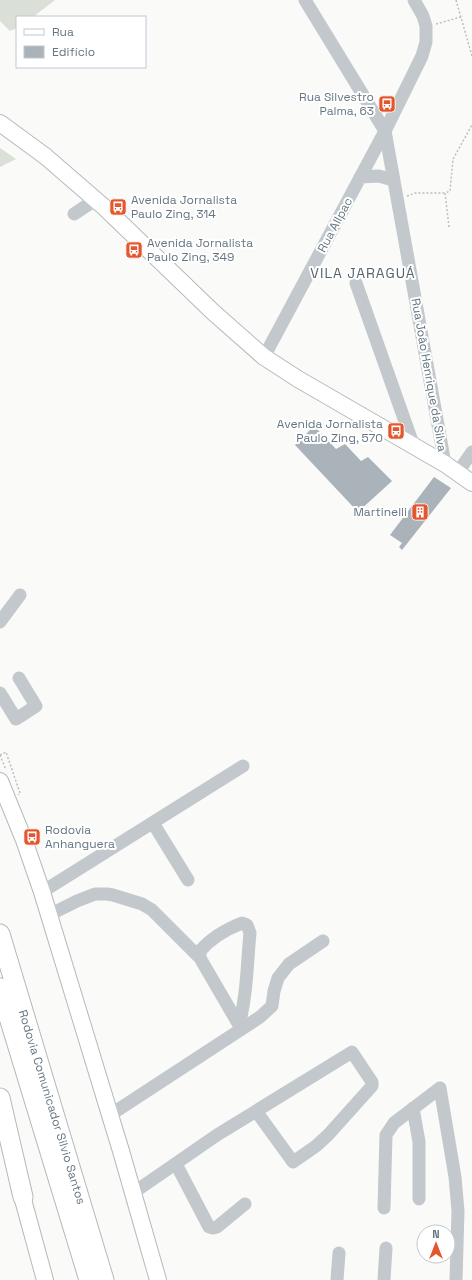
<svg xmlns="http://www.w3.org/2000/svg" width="472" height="1280" font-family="'Space Grotesk',sans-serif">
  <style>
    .green { fill: #dadfd7 }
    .building { fill: #aab3b9 }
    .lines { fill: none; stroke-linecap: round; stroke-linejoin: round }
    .major-casing { stroke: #b5babe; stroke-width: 18 }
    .highway-casing { stroke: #b4b9bd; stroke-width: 21 }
    .path { stroke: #bbbfc2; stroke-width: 1.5; stroke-dasharray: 2 2; stroke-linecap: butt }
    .minor { stroke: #c3c8cc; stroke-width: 13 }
    .major { stroke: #fff; stroke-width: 16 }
    .highway { stroke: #fff; stroke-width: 19 }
    .labels { text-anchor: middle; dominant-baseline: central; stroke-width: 4; stroke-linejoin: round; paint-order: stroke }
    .poi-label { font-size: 12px; fill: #657683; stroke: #fff; text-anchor: end }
    .street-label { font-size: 12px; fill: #657683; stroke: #fff }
    .quarter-label { font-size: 14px; letter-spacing: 1px; fill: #57646e; stroke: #fff }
  </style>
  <rect width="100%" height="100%" fill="#fafaf8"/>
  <path class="green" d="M 0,0 L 55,0 L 33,17 L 17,17 L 17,28 L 10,31 L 0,21 Z
    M 0,148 L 16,159 L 0,167 Z"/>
  <path class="building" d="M 314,426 L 336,449 L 345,444 L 361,461 L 368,457 L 392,481 L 358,512 L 295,445 Z
    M 434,477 L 451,488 L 402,550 L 399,547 L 402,543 L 390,535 Z"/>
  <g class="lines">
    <defs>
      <path id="major" d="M 0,123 L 45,156 L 104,207 L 213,312 L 264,357 L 298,379 L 445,464 L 472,483
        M 0,781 L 24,840 L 42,892 L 121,1151 L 158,1280
        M 19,1185 L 45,1280"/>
      <path id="highway" d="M 0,934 L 104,1280
        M 0,988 L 89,1280
        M 0,1098 L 23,1197"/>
    </defs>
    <use href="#major" class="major-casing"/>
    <use href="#highway" class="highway-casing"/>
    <path class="path" d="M 456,0 L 472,56
      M 436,24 L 461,17
      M 407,196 L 415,193 L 445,193
      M 449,227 L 445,193 L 450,191 L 453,159 L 472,125
      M 0,755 L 6,770
      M 0,755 L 6,752 L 20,793 L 18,795"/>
    <path class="minor" d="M 305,0 L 385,131 L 445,464
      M 360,177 L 379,176 L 393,180
      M 74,214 L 95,200
      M 356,283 L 413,444
      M 264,357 L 385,131 L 422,56 L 426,42 L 426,26 L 423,16 L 414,0
      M 458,472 L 472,452
      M 0,622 L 20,595
      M 0,693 L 16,719 L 36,706 L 19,678
      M 153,823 L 188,880
      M 42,892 L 243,766
      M 49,915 L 77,901 L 95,894 L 107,894 L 113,895 L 142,904 L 152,910 L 200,958
      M 239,1025 C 247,995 247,964 250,933 L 247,925 L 242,923 C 227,929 211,938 200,951 L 200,958 L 239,1025 L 242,1029
      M 413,1108 L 419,1142 L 419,1199
      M 110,1115 L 260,1017 L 272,1006 L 274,991 L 278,978 L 289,964 L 323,941
      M 176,1164 L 209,1227 L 213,1228 L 217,1227 L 245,1204
      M 133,1193 L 217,1135 L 352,1052 L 372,1082 L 372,1086 L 328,1135 L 316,1146 L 293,1162 L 256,1111
      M 384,1208 L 386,1135 L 394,1123 L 440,1088 L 455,1177 L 458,1211 L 456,1280
      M 337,1280 L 339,1253
      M 384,1280 L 386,1248"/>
    <use href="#major" class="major"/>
    <use href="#highway" class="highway"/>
  </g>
  <defs>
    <symbol id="bus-square" viewBox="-11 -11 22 22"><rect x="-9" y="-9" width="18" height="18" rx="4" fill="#e4572e" stroke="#fff"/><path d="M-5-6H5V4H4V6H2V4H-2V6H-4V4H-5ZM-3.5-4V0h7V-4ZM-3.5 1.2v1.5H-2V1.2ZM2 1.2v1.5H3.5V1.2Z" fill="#fff"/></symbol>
    <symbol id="building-square" viewBox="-11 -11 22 22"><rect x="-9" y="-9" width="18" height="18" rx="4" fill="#e4572e" stroke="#fff"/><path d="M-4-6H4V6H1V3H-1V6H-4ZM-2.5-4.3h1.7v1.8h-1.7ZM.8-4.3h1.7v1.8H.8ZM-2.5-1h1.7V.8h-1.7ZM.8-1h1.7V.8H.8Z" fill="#fff"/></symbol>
  </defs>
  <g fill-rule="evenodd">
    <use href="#bus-square" x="377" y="94" width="20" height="20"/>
    <use href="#bus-square" x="108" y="197" width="20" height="20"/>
    <use href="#bus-square" x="124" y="240" width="20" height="20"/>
    <use href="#bus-square" x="386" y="421" width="20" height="20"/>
    <use href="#building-square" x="410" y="502" width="20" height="20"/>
    <use href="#bus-square" x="22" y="827" width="20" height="20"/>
  </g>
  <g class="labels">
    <g class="poi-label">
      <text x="374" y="97">Rua Silvestro<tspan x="374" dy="14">Palma, 63</tspan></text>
      <text x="131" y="200" text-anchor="start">Avenida Jornalista<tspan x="131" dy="14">Paulo Zing, 314</tspan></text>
      <text x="147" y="243" text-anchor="start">Avenida Jornalista<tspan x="147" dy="14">Paulo Zing, 349</tspan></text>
      <text x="383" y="424">Avenida Jornalista<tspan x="383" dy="14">Paulo Zing, 570</tspan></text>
      <text x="407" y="512">Martinelli</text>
      <text x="45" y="830" text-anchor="start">Rodovia<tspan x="45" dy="14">Anhanguera</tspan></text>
    </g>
    <g class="street-label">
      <text transform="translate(335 225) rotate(-62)">Rua Allpac</text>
      <text transform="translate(429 375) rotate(80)">Rua João Henrique da Silva</text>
      <text transform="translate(52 1107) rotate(73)">Rodovia Comunicador Silvio Santos</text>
    </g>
    <g class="quarter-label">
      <text x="363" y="273">VILA JARAGUÁ</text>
    </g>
  </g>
  <rect x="16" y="16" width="130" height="52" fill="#ffffff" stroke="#c1c8cd"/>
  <rect x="24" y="29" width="20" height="6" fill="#ffffff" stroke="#c1c8cd"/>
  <text x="52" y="36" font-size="12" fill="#657683">Rua</text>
  <rect x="24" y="46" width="20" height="12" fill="#aab3b9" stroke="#c1c8cd"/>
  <text x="52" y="56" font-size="12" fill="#657683">Edifício</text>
  <g transform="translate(436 1244)"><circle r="19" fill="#ffffff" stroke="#c1c8cd"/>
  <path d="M0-3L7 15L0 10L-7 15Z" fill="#e4572e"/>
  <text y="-6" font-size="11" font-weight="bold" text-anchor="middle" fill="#657683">N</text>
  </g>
</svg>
